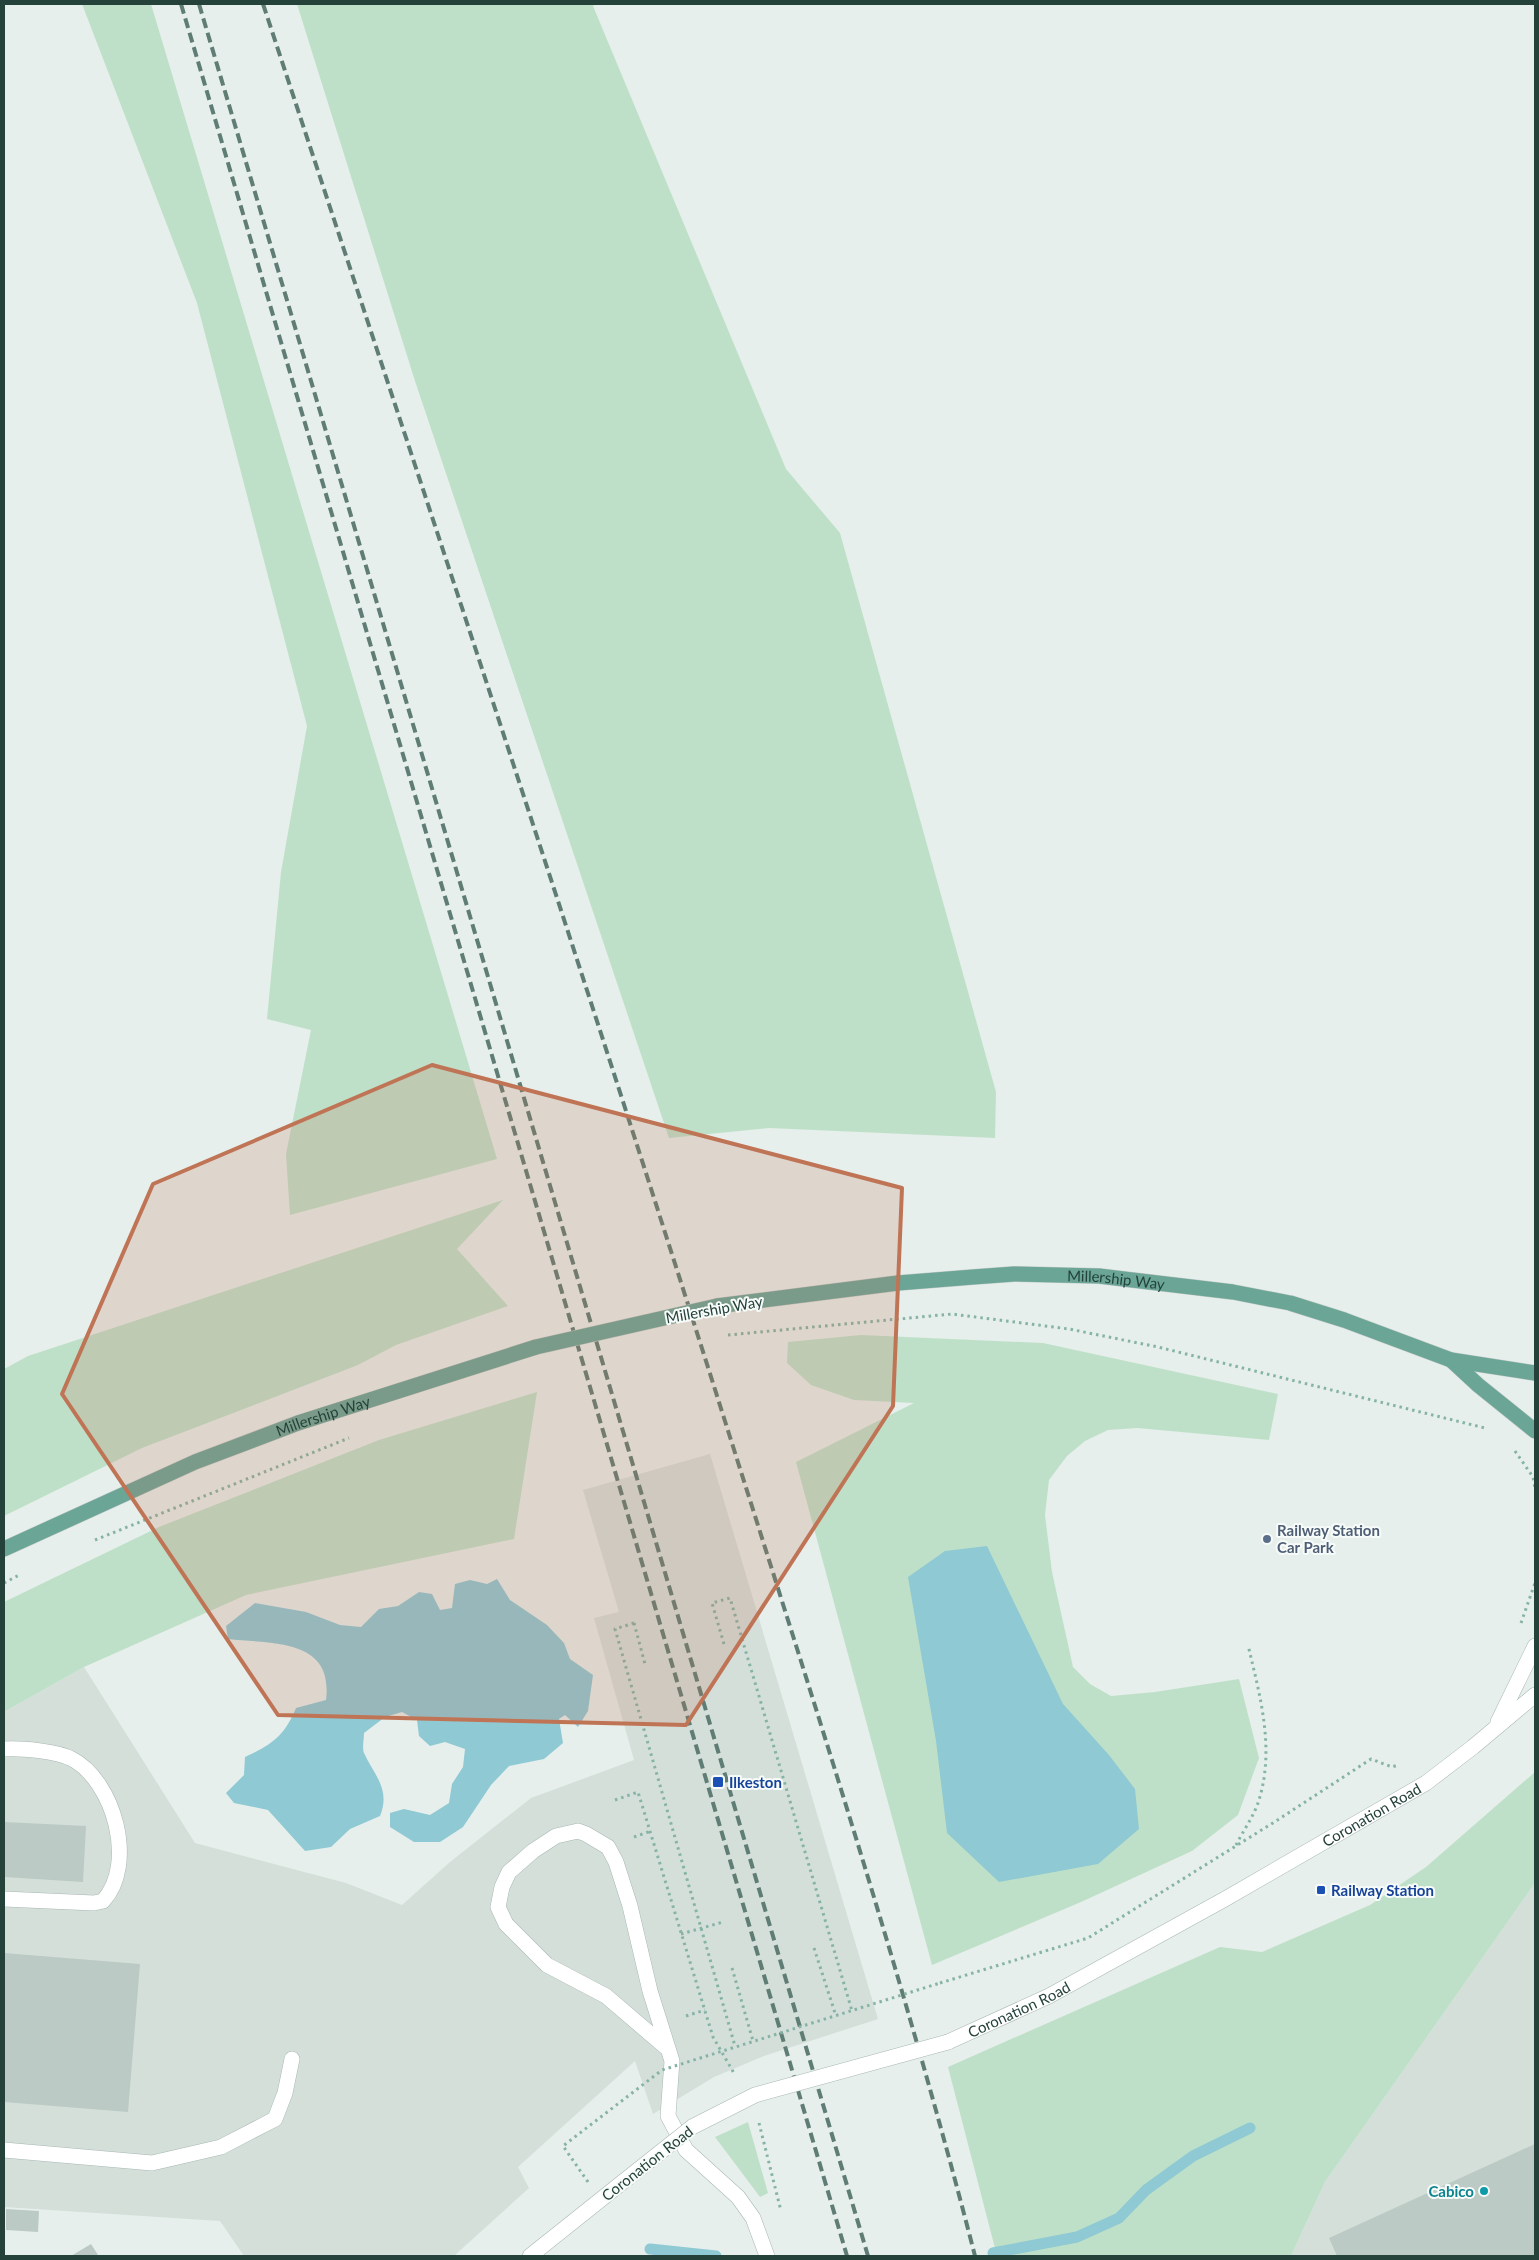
<svg xmlns="http://www.w3.org/2000/svg" width="1539" height="2260" font-family="Lato,sans-serif">
  <style>
    .built { fill: #d4dfda }
    .green { fill: #bfe0c8 }
    .water { fill: #8ec9d4 }
    .lines { fill: none; stroke-linecap: round; stroke-linejoin: round }
    .stream { stroke: #8ec9d4; stroke-width: 11 }
    .building { fill: #bbcac4 }
    .minor-casing { stroke: #a8b8b2; stroke-width: 16 }
    .major-casing { stroke: #c2cac8; stroke-width: 16 }
    .path { stroke: #86b3a5; stroke-width: 3; stroke-dasharray: 2.5 4; stroke-linecap: butt }
    .minor { stroke: #fff; stroke-width: 15 }
    .major { stroke: #6aa596; stroke-width: 15 }
    .rail { stroke: #5f7d75; stroke-width: 4; stroke-dasharray: 10 5; stroke-linecap: butt }
    .minor-bridge-casing { stroke: #a8b8b2; stroke-width: 16; stroke-linecap: butt }
    .major-bridge-casing { stroke: #c2cac8; stroke-width: 16; stroke-linecap: butt }
    .path-bridge { stroke: #86b3a5; stroke-width: 3; stroke-dasharray: 2.5 4; stroke-linecap: butt }
    .minor-bridge { stroke: #fff; stroke-width: 15 }
    .major-bridge { stroke: #6aa596; stroke-width: 15 }
    .marked { fill: #c07456; fill-opacity: 0.2; stroke: #c07456; stroke-width: 4; stroke-linejoin: round }
    .service-dot { fill: #5c6f8a; stroke: #f7fbf9; stroke-width: 2 }
    .transit-dot { fill: #1a4fb4; stroke: #f7fbf9; stroke-width: 2 }
    .culture-dot { fill: #0f9aa8; stroke: #f7fbf9; stroke-width: 2 }
    .labels { text-anchor: middle; dominant-baseline: central; stroke-width: 4; stroke-linejoin: round; paint-order: stroke }
    .street-label { font-size: 15px; fill: #24423a; stroke: #f7fbf9 }
    .service-label { font-size: 15px; font-weight: bold; fill: #4e5e75; stroke: #f7fbf9; text-anchor: start }
    .transit-label { font-size: 15px; font-weight: bold; fill: #164399; stroke: #f7fbf9; text-anchor: start }
    .culture-label { font-size: 15px; font-weight: bold; fill: #0d838f; stroke: #f7fbf9; text-anchor: end }
  </style>
  <rect width="100%" height="100%" fill="#e6efeb"/>
  <path class="built" d="M 710,1454 L 878,2019 L 764,2056 L 714,2077 L 653,2114 L 635,2061 L 518,2167 L 529,2188 L 454,2256 L 244,2256 L 220,2221 L 4,2207 L 4,1712 L 84,1667 L 195,1843 L 346,1883 L 402,1905 L 450,1862 L 531,1798 L 634,1760 L 594,1618 L 619,1612 L 583,1490 Z
    M 1535,1883 L 1535,2256 L 1291,2256 L 1325,2182 Z"/>
  <path class="green" d="M 82,4 L 151,4 L 497,1159 L 290,1215 L 286,1154 L 311,1030 L 267,1019 L 281,872 L 307,726 L 197,303 Z
    M 297,4 L 596,4 L 593,6 L 786,469 L 840,533 L 996,1092 L 995,1138 L 769,1128 L 669,1138 L 415,381 Z
    M 503,1200 L 457,1249 L 508,1306 L 396,1345 L 358,1365 L 142,1448 L 4,1516 L 4,1369 L 28,1356 Z
    M 861,1335 L 1043,1343 L 1278,1394 L 1269,1440 L 1137,1428 L 1108,1430 L 1085,1441 L 1067,1456 L 1049,1480 L 1045,1515 L 1052,1572 L 1073,1667 L 1090,1684 L 1111,1696 L 1155,1692 L 1239,1679 L 1259,1758 L 1238,1815 L 1192,1851 L 1081,1902 L 932,1965 L 796,1462 L 914,1403 L 854,1400 L 811,1385 L 787,1363 L 788,1342 Z
    M 537,1392 L 514,1539 L 246,1595 L 84,1667 L 4,1712 L 4,1602 L 159,1527 L 379,1440 Z
    M 1535,1772 L 1535,1883 L 1325,2182 L 1291,2256 L 997,2256 L 948,2067 L 1220,1947 L 1262,1952 L 1370,1905 L 1426,1867 Z
    M 748,2122 L 768,2193 L 760,2197 L 715,2137 Z"/>
  <path class="water" d="M 987,1546 L 1063,1704 L 1109,1755 L 1135,1789 L 1139,1829 L 1098,1864 L 999,1882 L 947,1833 L 936,1741 L 908,1577 L 945,1551 Z
    M 497,1579 L 510,1600 L 547,1625 L 564,1643 L 570,1659 L 593,1675 L 588,1711 L 578,1727 L 565,1715 L 559,1719 L 563,1743 L 544,1759 L 509,1766 L 491,1785 L 463,1827 L 440,1842 L 414,1842 L 390,1827 L 390,1813 L 404,1809 L 430,1815 L 449,1803 L 452,1784 L 463,1767 L 465,1749 L 445,1742 L 430,1746 L 419,1736 L 417,1720 L 402,1712 L 385,1717 L 364,1733 C 364,1739 362,1748 364,1753 C 374,1775 391,1789 380,1816 L 350,1829 L 331,1847 L 305,1851 L 268,1810 L 234,1803 L 226,1793 L 244,1775 L 245,1757 C 272,1745 285,1735 296,1708 L 326,1700 C 334,1638 272,1644 228,1639 L 226,1626 L 255,1603 L 306,1612 L 340,1625 L 361,1627 L 379,1609 L 398,1606 L 419,1592 L 432,1594 L 440,1610 L 452,1608 L 455,1584 L 470,1580 L 487,1584 Z"/>
  <g class="lines">
    <path class="stream" d="M 650,2249 L 716,2256
      M 993,2253 L 1077,2237 L 1119,2218 L 1146,2190 L 1193,2156 L 1250,2128"/>
  </g>
  <path class="building" d="M 4,1822 L 86,1826 L 83,1882 L 4,1877 Z
    M 4,1953 L 140,1964 L 128,2112 L 4,2102 Z
    M 1535,2144 L 1535,2256 L 1337,2256 L 1329,2238 Z
    M 6,2209 L 39,2211 L 38,2232 L 6,2230 Z
    M 91,2244 L 98,2255 L 96,2256 L 71,2256 Z"/>
  <g class="lines">
    <defs>
      <g id="minor">
        <path d="M 1498,1722 L 1535,1646"/>
        <path d="M 4,1749 C 21,1748 57,1751 72,1759 C 114,1781 137,1864 103,1901 L 94,1903 L 4,1899"/>
        <path id="s1" d="M 948,2042 L 1049,1996 L 1225,1899 L 1426,1783 L 1473,1747 L 1535,1695"/>
        <path d="M 668,2049 L 606,1996 L 547,1965 L 506,1924 L 498,1907 L 502,1887 L 509,1872 L 533,1851 L 556,1836 L 578,1831 L 586,1834 L 608,1847 L 616,1862 L 630,1906 L 650,1991 L 672,2061 L 668,2116 L 686,2150 L 738,2197 L 753,2218 L 767,2256"/>
        <path d="M 4,2150 L 152,2163 L 221,2147 L 275,2119 L 285,2093 L 292,2059"/>
        <path d="M 530,2256 L 619,2185"/>
      </g>
      <g id="major">
        <path id="s2" d="M 717,1306 L 898,1283 L 973,1277 L 1014,1274 L 1099,1276 L 1233,1292 L 1290,1303 L 1344,1320 L 1451,1360 L 1535,1373"/>
        <path d="M 1451,1360 L 1478,1385 L 1535,1431"/>
        <path id="s3" d="M 4,1549 L 195,1462 L 298,1423 L 536,1347"/>
      </g>
    </defs>
    <use href="#minor" class="minor-casing"/>
    <use href="#major" class="major-casing"/>
    <path class="path" d="M 728,1335 L 952,1314 L 1069,1329 L 1158,1347 L 1485,1428
      M 1515,1451 L 1533,1477 L 1535,1488
      M 95,1540 L 349,1438
      M 4,1583 L 21,1574
      M 634,1623 L 645,1664
      M 1521,1623 L 1535,1583
      M 724,1644 L 712,1603 L 730,1598 L 852,2011
      M 615,1800 L 638,1792 L 713,2037 L 735,2075
      M 634,1837 L 651,1831
      M 1236,1845 C 1243,1831 1254,1816 1259,1800 C 1275,1748 1260,1696 1248,1645
      M 681,1934 L 723,1922
      M 814,1948 L 836,2016
      M 732,1968 L 753,2041
      M 940,1983 L 1088,1938 L 1276,1821 L 1371,1759 L 1392,1767 L 1398,1765
      M 686,2016 L 705,2010
      M 759,2123 L 781,2211"/>
    <use href="#minor" class="minor"/>
    <use href="#major" class="major"/>
    <path class="rail" d="M 181,4 L 847,2256
      M 199,4 L 868,2256
      M 263,4 C 420,481 579,958 730,1437 C 816,1709 904,1980 975,2256"/>
    <defs>
      <path id="minor-bridge" d="M 619,2185 L 692,2127 L 755,2095 L 948,2042"/>
      <path id="major-bridge" d="M 536,1347 L 717,1306"/>
    </defs>
    <use href="#minor-bridge" class="minor-bridge-casing"/>
    <use href="#major-bridge" class="major-bridge-casing"/>
    <path class="path-bridge" d="M 634,1623 L 615,1629 L 735,2046
      M 588,2182 L 563,2146 L 662,2070 L 940,1983"/>
    <use href="#minor-bridge" class="minor-bridge"/>
    <use href="#major-bridge" class="major-bridge"/>
  </g>
  <path class="marked" d="M 432,1065 L 902,1188 L 893,1406 L 686,1725 L 278,1715 L 62,1394 L 153,1184 Z"/>
  <circle class="service-dot" cx="1267" cy="1539" r="5"/>
  <g class="transit-dot">
    <rect x="712" y="1776" width="12" height="12" rx="2.5"/>
    <rect x="1316" y="1885" width="10" height="10" rx="2.5"/>
  </g>
  <circle class="culture-dot" cx="1484" cy="2191" r="5"/>
  <g class="labels">
    <g class="street-label">
      <text stroke="none"><textPath href="#s2" startOffset="401">Millership Way</textPath></text>
      <text transform="translate(714 1309) rotate(-10)">Millership Way</text>
      <text stroke="none"><textPath href="#s3" startOffset="346">Millership Way</textPath></text>
      <text stroke="none"><textPath href="#s1" startOffset="481">Coronation Road</textPath></text>
      <text stroke="none"><textPath href="#s1" startOffset="78">Coronation Road</textPath></text>
      <text transform="translate(647 2163) rotate(-38)">Coronation Road</text>
    </g>
    <g class="service-label">
      <text x="1277" y="1530">Railway Station<tspan x="1277" dy="17">Car Park</tspan></text>
    </g>
    <g class="transit-label">
      <text x="729" y="1782">Ilkeston</text>
      <text x="1331" y="1890">Railway Station</text>
    </g>
    <g class="culture-label">
      <text x="1474" y="2191">Cabico</text>
    </g>
  </g>
  <rect width="1539" height="2260" fill="none" stroke="#24423a" stroke-width="10"/>
</svg>
